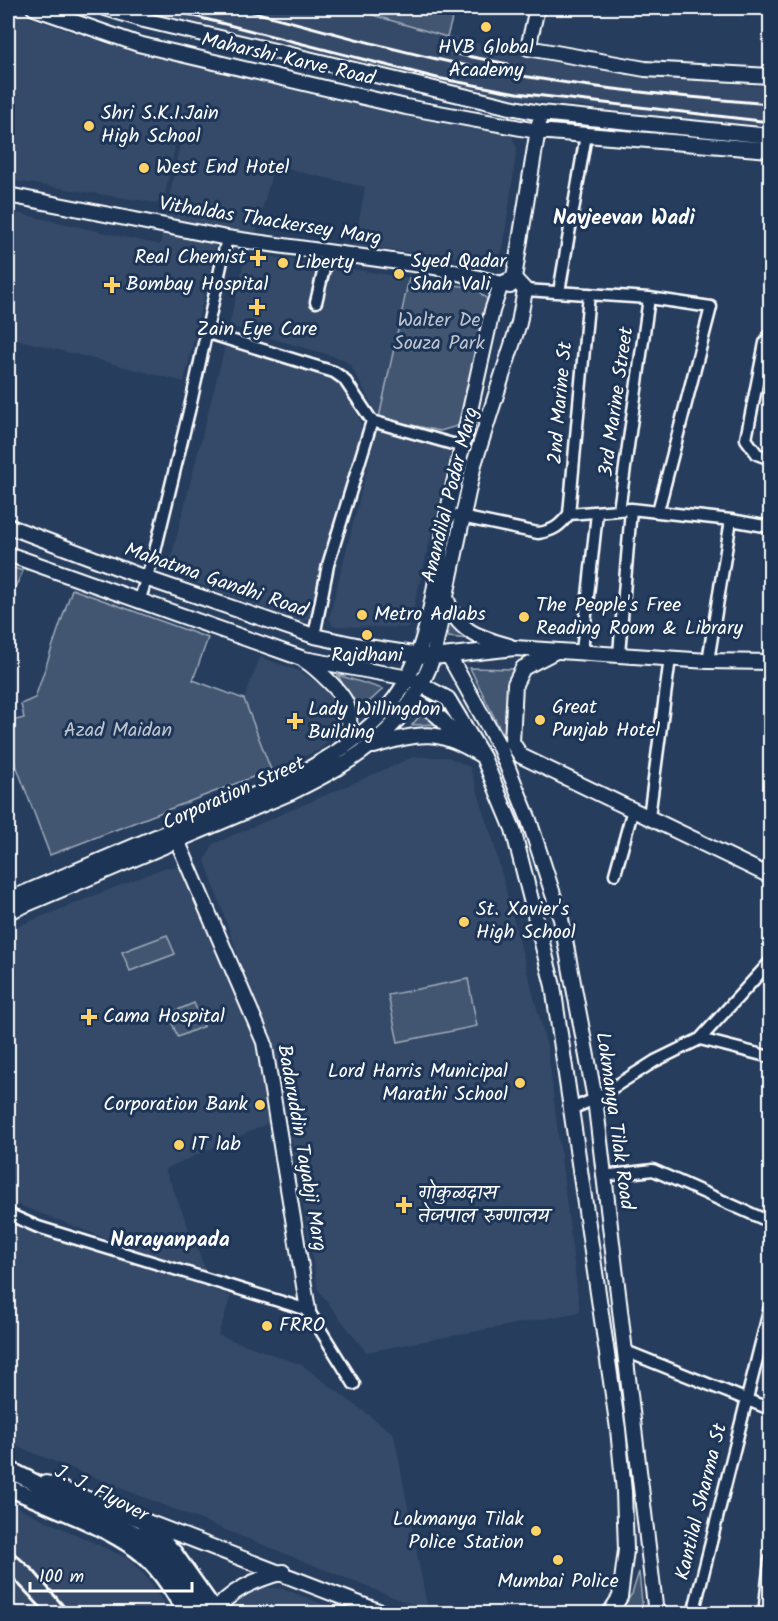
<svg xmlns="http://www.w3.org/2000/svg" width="778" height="1621" font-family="Kalam,'Playpen Sans Deva',sans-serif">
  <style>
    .built { fill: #344a68 }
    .green { fill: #425672; stroke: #a0aab8; stroke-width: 1.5 }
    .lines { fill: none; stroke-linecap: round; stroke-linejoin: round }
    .street-casing { stroke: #fff; stroke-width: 15 }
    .secondary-casing { stroke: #fff; stroke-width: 18 }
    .primary-casing { stroke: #fff; stroke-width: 20 }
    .street { stroke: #1d3557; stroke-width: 10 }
    .secondary { stroke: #1d3557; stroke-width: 14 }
    .primary { stroke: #1d3557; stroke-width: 15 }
    .rail { stroke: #fff; stroke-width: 3 }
    .poi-dot { fill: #ffd166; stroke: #1d3557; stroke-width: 2 }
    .labels { text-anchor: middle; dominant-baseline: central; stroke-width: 6; stroke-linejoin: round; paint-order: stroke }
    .poi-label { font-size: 20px; fill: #fff; stroke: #1d3557; text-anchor: start }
    .street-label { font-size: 20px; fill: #fff; stroke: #1d3557 }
    .park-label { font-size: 20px; fill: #bdc4ce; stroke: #1d3557 }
    .neighbourhood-label { font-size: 21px; font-weight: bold; fill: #fff; stroke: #1d3557 }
  </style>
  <rect width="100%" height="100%" fill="#263d5e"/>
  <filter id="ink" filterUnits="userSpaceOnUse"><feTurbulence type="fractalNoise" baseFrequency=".0167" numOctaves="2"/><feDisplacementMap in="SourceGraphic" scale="12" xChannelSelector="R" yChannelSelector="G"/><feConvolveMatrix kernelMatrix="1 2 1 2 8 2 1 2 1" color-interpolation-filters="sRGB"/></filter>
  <g filter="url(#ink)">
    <path class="built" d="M 133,8 L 349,8 L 519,55 L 643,76 L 770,87 L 770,129 L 514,98 L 342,62 Z
      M 8,10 L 138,54 L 512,136 L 517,148 L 503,249 L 492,262 L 354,246 L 365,187 L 274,166 L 255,237 L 219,231 L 184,382 L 8,337 L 8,211 L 160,245 L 180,143 L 176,142 L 163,204 L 8,180 Z
      M 255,254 L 409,278 L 379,418 L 351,366 L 343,359 L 229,326 L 245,257 Z
      M 233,344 L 330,371 L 341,380 L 361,423 L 362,442 L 313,617 L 303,622 L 176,576 L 171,558 L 225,346 Z
      M 377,430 L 446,443 L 451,452 L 409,628 L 333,626 L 329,618 Z
      M 260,657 L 302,672 L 326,689 L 340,710 L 336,732 L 319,750 L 271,770 L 244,699 Z
      M 413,757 L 448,757 L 470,767 L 492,837 L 548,1050 L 580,1312 L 366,1352 L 318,1290 L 281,1079 L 205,861 L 213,844 Z
      M 166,867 L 186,868 L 264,1048 L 269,1123 L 165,1169 L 209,1278 L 8,1201 L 8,930 Z
      M 8,1214 L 231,1296 L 218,1335 L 302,1365 L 394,1434 L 428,1611 L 8,1443 Z
      M 8,1503 L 129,1559 L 146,1577 L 171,1613 L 8,1613 Z
      M 265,1587 L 284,1589 L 345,1613 L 232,1613 L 232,1606 L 247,1594 Z"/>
    <path class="green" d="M 349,8 L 455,8 L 447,37 Z
      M 409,278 L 475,288 L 489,301 L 461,425 L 440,431 L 379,418 Z
      M 8,566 L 23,571 L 13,592 L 8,593 Z
      M 72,589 L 208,638 L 193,680 L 244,699 L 271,770 L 50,855 L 8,744 L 8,722 L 24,718 L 21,704 L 35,698 Z
      M 449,624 L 470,639 L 448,637 Z
      M 470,668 L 519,669 L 506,741 Z
      M 338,675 L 383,689 L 358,712 Z
      M 422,713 L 440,724 L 412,725 Z
      M 167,935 L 175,954 L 130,971 L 122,952 Z
      M 468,979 L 477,1026 L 398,1042 L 388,995 Z
      M 194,1003 L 204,1026 L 178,1037 L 168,1014 Z
      M 639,1572 L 643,1613 L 617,1614 L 632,1594 Z"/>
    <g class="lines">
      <defs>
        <path id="street" d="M 525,290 L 649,298 L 711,307 L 658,511
          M 559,292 L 586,135
          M 316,302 L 328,252
          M 208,333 L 334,372 L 344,379 L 372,421
          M 770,334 L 765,343 L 746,439 L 757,454 L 770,459
          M 372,421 L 463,447
          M 619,510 L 649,298
          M 447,514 L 538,533 C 553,531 560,526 569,514 L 631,509 L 731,520 L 770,527
          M 569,514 L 589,294
          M 139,602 L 155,551 L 191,403 L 227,238
          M 314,636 L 328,565 L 372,421
          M 582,651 L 597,513
          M 619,654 L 631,509
          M 708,661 L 731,520
          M 649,817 L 670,658
          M 615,874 L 633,809
          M 700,1039 L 770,1057
          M 571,1109 L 595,1099 L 655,1061 L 700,1039 L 770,962
          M 603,1176 L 653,1170 L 770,1222
          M 8,1214 L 38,1227 L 308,1310 L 354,1384
          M 623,1350 L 770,1409
          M 693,1614 L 770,1307
          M 764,1614 L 770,1560"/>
        <path id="secondary" d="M 34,8 L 138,44 L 406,107 L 537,131 L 770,150
          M 105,8 L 144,20 L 510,107 L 540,113 L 770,136
          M 537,8 L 528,48 L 645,69 L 770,76
          M 8,195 L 227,238 L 435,267 L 510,286
          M 514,278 L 539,123
          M 8,526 L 148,579 L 314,636 L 361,646 L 433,657 L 515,648 L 708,661 L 770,662
          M 8,554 L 304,659 L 409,678 L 448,699 L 483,757 L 513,829 L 553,986 L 618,1429 L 624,1492 L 626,1550 L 620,1597 L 609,1614
          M 446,597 C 456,631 477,637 509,646
          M 556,651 L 523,668 L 515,684 L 512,742 L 521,756 L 770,876
          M 449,656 L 499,746 L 529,820 L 561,919 L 595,1099 L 656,1614
          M 304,660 C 315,667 344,693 347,706 C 351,718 349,732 347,744
          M 413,700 C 433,710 445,720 457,739
          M 374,746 C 421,732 439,728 482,756
          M 174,833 L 264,1042 L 308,1310
          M 8,900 L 285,782 C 325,761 369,735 396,697 C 432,647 436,569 448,510 C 462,444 478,377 492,311 L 501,284 L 514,278
          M 8,912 L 292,792 C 357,760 408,729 433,657 L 474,464 L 519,323 L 525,290 L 514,278
          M 46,1483 L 386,1614
          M 214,1614 C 228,1590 258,1579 283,1572"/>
        <path id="primary" d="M 8,1469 L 140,1536 L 165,1561 L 202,1614
          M 8,1487 C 49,1507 98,1522 136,1549 C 158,1565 173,1591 187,1614
          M 144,1521 L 174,1553 L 217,1614"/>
      </defs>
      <use href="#street" class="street-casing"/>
      <use href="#secondary" class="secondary-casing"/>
      <use href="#primary" class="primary-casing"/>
      <use href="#street" class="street"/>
      <use href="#secondary" class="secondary"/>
      <use href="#primary" class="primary"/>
      <path class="rail" d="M 168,8 L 205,19 L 437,78 L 517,93 L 770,122
        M 238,8 C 306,25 373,45 441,60 C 549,85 661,95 770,104
        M 452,53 L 508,64
        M 8,1548 L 34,1571 L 70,1614
        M 8,1573 L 47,1614
        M 8,1606 L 16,1614"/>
    </g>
  </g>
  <g class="poi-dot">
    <circle cx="486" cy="27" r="6"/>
    <circle cx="89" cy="126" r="6"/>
    <circle cx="144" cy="168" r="6"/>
    <path d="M255 249h6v6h6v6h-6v6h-6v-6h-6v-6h6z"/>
    <circle cx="283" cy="263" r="6"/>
    <circle cx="399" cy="274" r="6"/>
    <path d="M109 276h6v6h6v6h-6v6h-6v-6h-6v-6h6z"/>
    <path d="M254 298h6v6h6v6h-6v6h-6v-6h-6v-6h6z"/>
    <circle cx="362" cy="615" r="6"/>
    <circle cx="524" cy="617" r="6"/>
    <circle cx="367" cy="635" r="6"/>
    <circle cx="540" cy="720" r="6"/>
    <path d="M292 712h6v6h6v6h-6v6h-6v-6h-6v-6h6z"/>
    <circle cx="464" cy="922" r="6"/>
    <path d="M86 1008h6v6h6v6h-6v6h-6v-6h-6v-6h6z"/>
    <circle cx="520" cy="1083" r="6"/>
    <circle cx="260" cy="1105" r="6"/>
    <circle cx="179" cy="1145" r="6"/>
    <path d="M401 1196h6v6h6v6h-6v6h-6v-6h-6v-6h6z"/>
    <circle cx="267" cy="1326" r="6"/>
    <circle cx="536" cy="1531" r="6"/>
    <circle cx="558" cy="1560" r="6"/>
  </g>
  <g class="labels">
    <g class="poi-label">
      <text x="486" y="48" text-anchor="middle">HVB Global<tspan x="486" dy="23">Academy</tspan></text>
      <text x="101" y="114">Shri S.K.I.Jain<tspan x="101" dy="23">High School</tspan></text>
      <text x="156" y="168">West End Hotel</text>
      <text x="246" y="258" text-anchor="end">Real Chemist</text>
      <text x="411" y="262">Syed Qadar<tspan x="411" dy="23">Shah Vali</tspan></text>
      <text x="295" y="263">Liberty</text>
      <text x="126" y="285">Bombay Hospital</text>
      <text x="257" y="330" text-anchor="middle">Zain Eye Care</text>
      <text x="536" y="606">The People's Free<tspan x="536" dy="23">Reading Room &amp; Library</tspan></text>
      <text x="374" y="615">Metro Adlabs</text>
      <text x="367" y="656" text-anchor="middle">Rajdhani</text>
      <text x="552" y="708">Great<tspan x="552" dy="23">Punjab Hotel</tspan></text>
      <text x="308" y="710">Lady Willingdon<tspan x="308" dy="23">Building</tspan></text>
      <text x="476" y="910">St. Xavier's<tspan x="476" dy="23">High School</tspan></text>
      <text x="103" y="1017">Cama Hospital</text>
      <text x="508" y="1072" text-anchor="end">Lord Harris Municipal<tspan x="508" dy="23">Marathi School</tspan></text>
      <text x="248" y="1105" text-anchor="end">Corporation Bank</text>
      <text x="191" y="1145">IT lab</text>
      <text x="418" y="1194">गोकुळदास<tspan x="418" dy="23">तेजपाल रुग्णालय</tspan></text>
      <text x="279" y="1326">FRRO</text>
      <text x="524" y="1520" text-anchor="end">Lokmanya Tilak<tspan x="524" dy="23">Police Station</tspan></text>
      <text x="558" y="1582" text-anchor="middle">Mumbai Police</text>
    </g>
    <g class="street-label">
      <text transform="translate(288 60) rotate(13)">Maharshi Karve Road</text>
      <text transform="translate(270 222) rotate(9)">Vithaldas Thackersey Marg</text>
      <text transform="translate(617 402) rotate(-82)">3rd Marine Street</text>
      <text transform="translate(561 403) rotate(-85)">2nd Marine St</text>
      <text transform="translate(451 495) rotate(-76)">Anandilal Podar Marg</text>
      <text transform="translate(216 581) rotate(19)">Mahatma Gandhi Road</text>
      <text transform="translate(234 794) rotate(-24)">Corporation Street</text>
      <text transform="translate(614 1121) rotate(82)">Lokmanya Tilak Road</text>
      <text transform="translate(301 1148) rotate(80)">Badaruddin Tayabji Marg</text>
      <text transform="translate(101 1494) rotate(27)">J. J. Flyover</text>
      <text transform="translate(702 1502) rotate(-76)">Kantilal Sharma St</text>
    </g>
    <g class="park-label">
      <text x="439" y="321">Walter De<tspan x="439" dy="23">Souza Park</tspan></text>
      <text x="118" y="731">Azad Maidan</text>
    </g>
    <g class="neighbourhood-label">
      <text x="624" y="218">Navjeevan Wadi</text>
      <text x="170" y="1240">Narayanpada</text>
    </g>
  </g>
  <rect width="778" height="1621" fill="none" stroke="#1d3557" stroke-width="30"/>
  <rect x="15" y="15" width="748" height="1591" fill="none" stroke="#fff" stroke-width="2" filter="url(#ink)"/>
  <path d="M30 1582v9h162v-9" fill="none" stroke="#ffffff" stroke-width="3"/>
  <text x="39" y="1582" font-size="18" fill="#ffffff" stroke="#1d3557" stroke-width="4.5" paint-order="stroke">100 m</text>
</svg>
